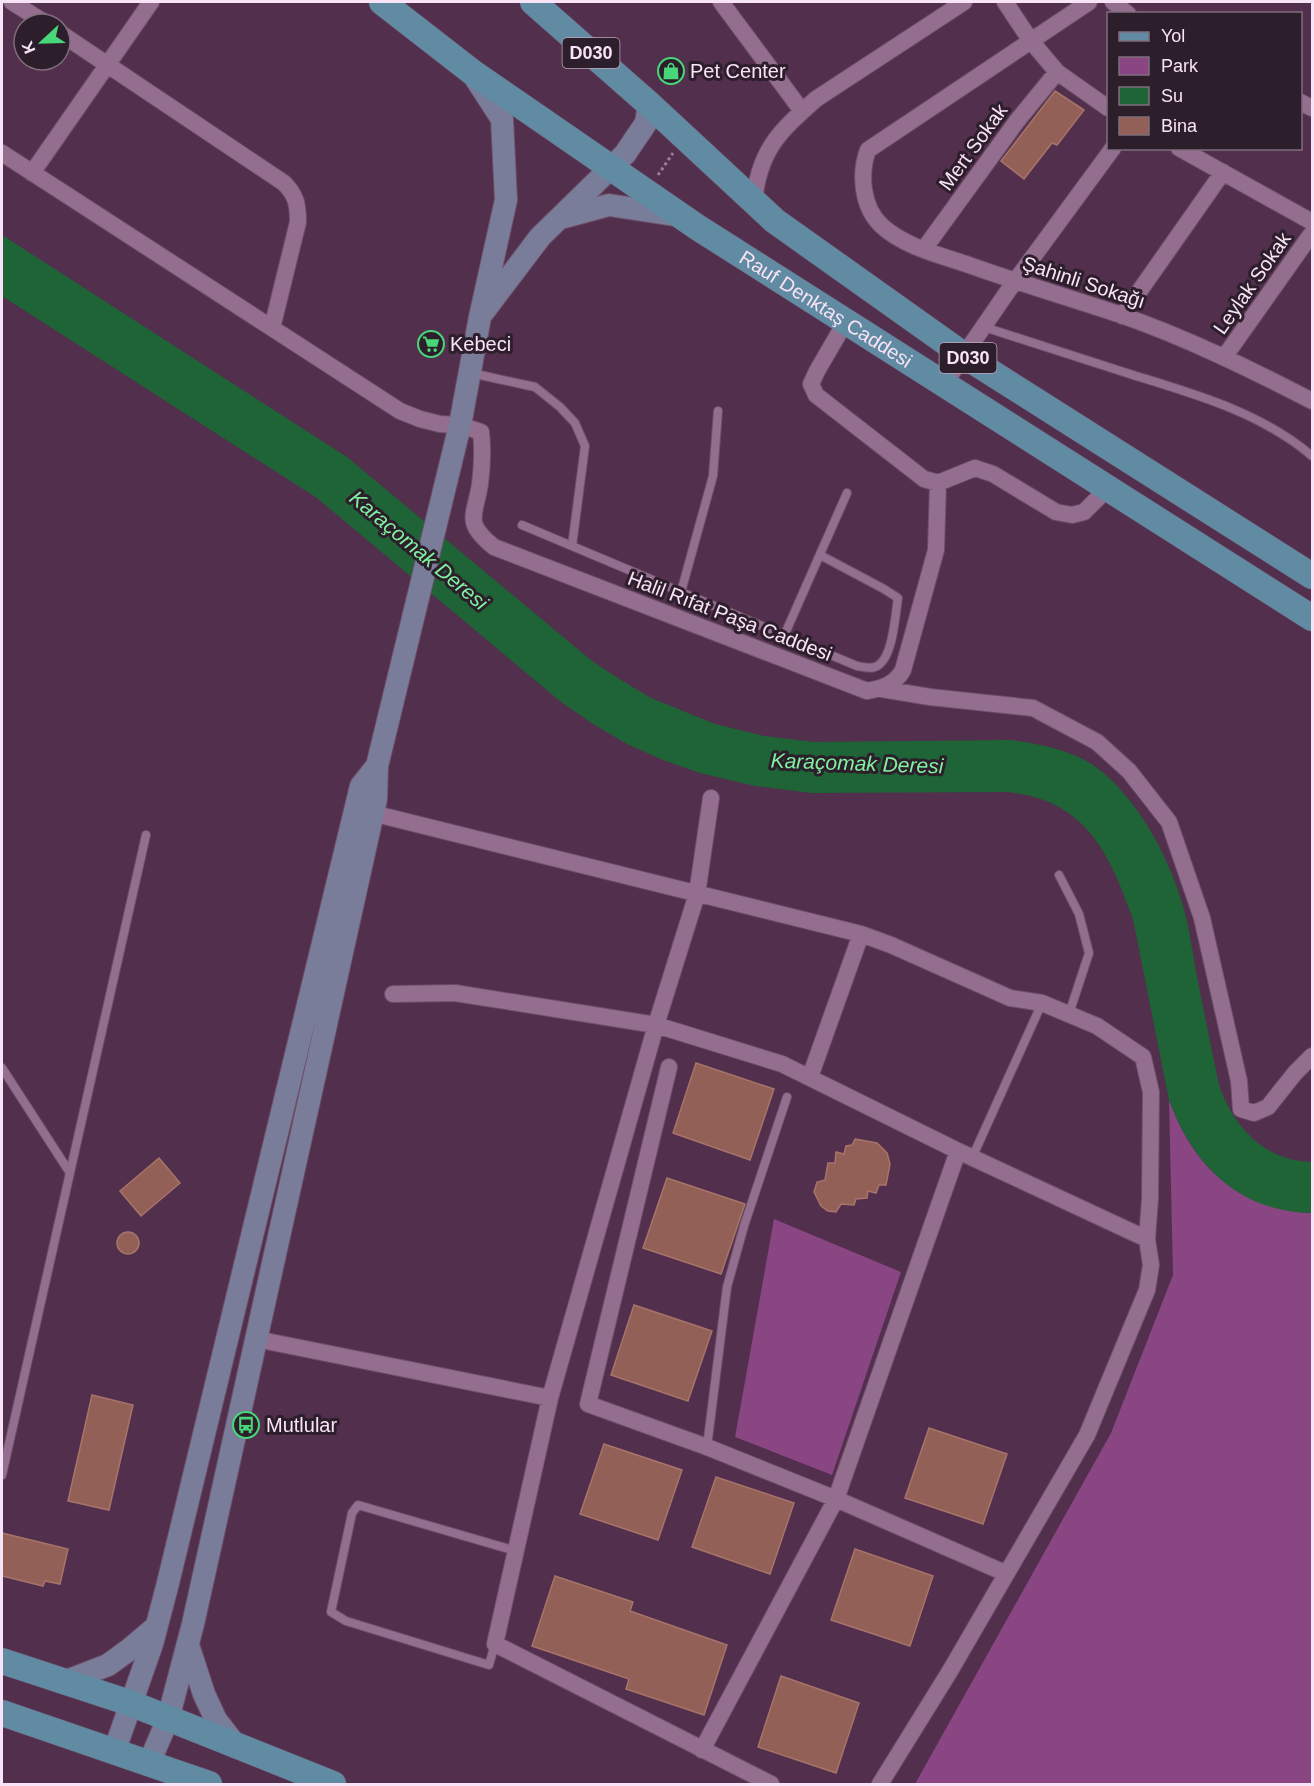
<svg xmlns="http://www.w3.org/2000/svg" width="1314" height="1786" font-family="Arial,sans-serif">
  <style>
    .green { fill: #8a4583 }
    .water { fill: #1e6436 }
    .building { fill: #926056; stroke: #a8746a; stroke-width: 1.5 }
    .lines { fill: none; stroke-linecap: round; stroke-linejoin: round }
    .lane-casing { stroke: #6d4f69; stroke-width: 10 }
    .street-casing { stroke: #6d4f69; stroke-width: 18 }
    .secondary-casing { stroke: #6d4f69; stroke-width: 24 }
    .primary-casing { stroke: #6d4f69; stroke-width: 27 }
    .path { stroke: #9b7e97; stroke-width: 3; stroke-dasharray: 3 3; stroke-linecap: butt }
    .lane { stroke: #946e8f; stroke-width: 8 }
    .street { stroke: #946e8f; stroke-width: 16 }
    .secondary { stroke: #7a7d99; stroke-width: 22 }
    .primary { stroke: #608ba3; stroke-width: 26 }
    .labels { text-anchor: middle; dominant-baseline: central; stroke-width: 6; stroke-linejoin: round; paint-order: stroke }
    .shield { fill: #2d1e2b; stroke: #bca8b9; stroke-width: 1.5 }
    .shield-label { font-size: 18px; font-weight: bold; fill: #f9e3f6 }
    .poi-label { font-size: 20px; fill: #f9e3f6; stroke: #2d1e2b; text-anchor: start }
    .street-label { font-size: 20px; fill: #f9e3f6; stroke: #2d1e2b }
    .water-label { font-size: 21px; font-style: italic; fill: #7ff29f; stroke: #2d1e2b }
  </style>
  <rect width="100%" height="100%" fill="#512f4d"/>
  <path class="green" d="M 1169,1100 C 1189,1153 1219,1192 1276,1207 C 1288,1210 1300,1213 1312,1213 L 1312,1784 L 915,1784 L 1111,1433 L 1173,1275 Z
    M 774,1219 L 901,1272 L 832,1475 L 735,1437 Z"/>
  <path class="water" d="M 2,235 L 347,457 L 592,661 L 621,680 L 651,698 L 715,724 L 764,736 L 814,742 L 1011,740 C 1039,744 1068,749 1093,765 C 1136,795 1169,856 1183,906 C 1190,930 1193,957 1198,982 C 1205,1017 1212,1051 1219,1085 C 1234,1128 1265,1161 1312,1162 L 1312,1213 C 1239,1212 1193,1165 1169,1100 L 1133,919 C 1109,852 1086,801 1008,792 L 812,793 L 755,786 L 700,773 L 663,760 L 627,744 L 593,724 L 561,702 L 317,498 L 2,296 Z"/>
  <path class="building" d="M 1055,91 L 1084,110 L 1057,145 L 1052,143 L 1024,179 L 1001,161 Z
    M 696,1063 L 774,1089 L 750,1160 L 673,1133 Z
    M 855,1139 L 877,1143 L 887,1153 L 890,1164 L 886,1185 L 879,1185 L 876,1193 L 868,1191 L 867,1198 L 856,1199 L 854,1205 L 841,1204 L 836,1212 L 828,1211 L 821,1206 L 814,1192 L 817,1182 L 825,1180 L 828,1163 L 835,1163 L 836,1152 L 844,1154 L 846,1146 L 852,1145 Z
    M 159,1158 L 180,1183 L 141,1216 L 120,1191 Z
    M 667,1178 L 745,1204 L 721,1274 L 643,1248 Z
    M117 1243a11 11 0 1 1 22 0a11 11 0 1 1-22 0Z
    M 634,1305 L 712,1331 L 688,1401 L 611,1375 Z
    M 92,1395 L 133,1405 L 109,1510 L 68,1501 Z
    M 929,1428 L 1007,1454 L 983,1524 L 905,1498 Z
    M 604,1444 L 682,1470 L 658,1540 L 580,1514 Z
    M 716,1477 L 794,1503 L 770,1574 L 692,1547 Z
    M 2,1533 L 68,1549 L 60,1584 L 45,1581 L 43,1586 L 2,1576 Z
    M 855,1549 L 933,1576 L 910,1646 L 831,1620 Z
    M 555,1576 L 633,1602 L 630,1611 L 727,1645 L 704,1715 L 626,1689 L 629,1679 L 532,1646 Z
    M 781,1676 L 859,1703 L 836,1773 L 758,1747 Z"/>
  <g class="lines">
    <defs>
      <path id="lane" d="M 984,327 C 1034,343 1083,359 1133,375 C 1195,394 1262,413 1312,456
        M 471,373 L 535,387 L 560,407 L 575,423 L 585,446 L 572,546
        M 522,525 L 857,666 C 863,667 870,669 875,667 C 893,661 895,616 898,598 L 884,589 L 820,555
        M 681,592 L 713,476 L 718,411
        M 784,636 L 847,493
        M 1059,875 L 1079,914 L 1089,953 L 1069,1014
        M 2,1068 L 70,1173
        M 972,1158 L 1042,1003
        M 707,1447 L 727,1287 L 744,1226 L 787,1097
        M 2,1475 L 146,835
        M 495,1644 L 489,1665 L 346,1621 L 331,1612 L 352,1513 L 358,1505 L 516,1551"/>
      <path id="street" d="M 12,2 L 47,24
        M 721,2 L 802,111
        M 1005,2 L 1031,41 L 1057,72 L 1108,108
        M 1089,2 L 868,150 C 859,174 862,208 882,226 C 905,247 940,255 969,265 C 1019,283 1070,298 1121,315 C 1187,338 1250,369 1312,401
        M 1113,2 L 1128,14
        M 60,33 L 284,183 C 296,195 298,204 298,222 L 272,328
        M 1300,102 L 1312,108
        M 1179,148 L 1312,222
        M 2,153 L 400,411 L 420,419 L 440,424 L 460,425 L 481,432 C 483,449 482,468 480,484 C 475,516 463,522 494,547 L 867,691 C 884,688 895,684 903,670 L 936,550 L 938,483
        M 32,173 L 151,2
        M 754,202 C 759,150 779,132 816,99 L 964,2
        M 924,249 L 1017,121 L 1057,72
        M 1122,316 L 1223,172
        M 846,321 L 817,371 L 811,384 L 816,395 L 924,479 L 938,483 L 975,468 L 993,474 L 1056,512 L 1072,515 L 1084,512 L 1108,488
        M 1225,356 L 1312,233
        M 944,384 L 1008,291 L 1113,148
        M 882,689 L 930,697 L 1033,708 L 1097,742 L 1129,771 L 1169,822 L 1202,918 L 1239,1081 L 1241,1109 L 1254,1113 L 1268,1107 L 1295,1073 L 1312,1056
        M 372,813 L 861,934 L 891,945 L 1010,998 L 1042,1003 L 1097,1026 L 1143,1057 L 1151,1092 L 1150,1199 L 1147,1239 L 1151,1265 L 1147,1290 L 1087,1435 L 950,1671 L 880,1784
        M 393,994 L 455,993 L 656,1025 L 782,1064 L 958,1151 L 1147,1239
        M 669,1067 L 588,1404 L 707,1447 L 836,1499 L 1005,1573
        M 810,1077 L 861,934
        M 256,1339 L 550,1398 L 495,1644 L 771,1784
        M 550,1398 L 656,1025 L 697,894 L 711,798
        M 702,1750 L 836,1499 L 958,1151"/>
      <path id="secondary" d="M 561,218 L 609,205 L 681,216
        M 484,311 L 540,237 L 625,154 L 646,123 L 649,104
        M 188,1645 L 204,1694 L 216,1720 L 237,1747
        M 64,1682 L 108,1665 L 130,1649 L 156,1627
        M 114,1752 L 152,1644 L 167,1587 L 361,786 L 377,766
        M 149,1763 L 168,1719 L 193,1624 L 376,799 L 377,766 L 460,425 L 480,317 L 506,200 L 502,119 L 472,73"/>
      <g id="primary">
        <path id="s1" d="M 382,2 L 472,72 L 697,227 L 1312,618"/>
        <path d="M 533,2 L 649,104 L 775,221 L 965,356 L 1312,576"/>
        <path d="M 2,1661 L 130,1703 L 333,1784"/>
        <path d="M 2,1713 L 209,1784"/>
      </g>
    </defs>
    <use href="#lane" class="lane-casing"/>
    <use href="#street" class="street-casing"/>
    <use href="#secondary" class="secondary-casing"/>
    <use href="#primary" class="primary-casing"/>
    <path class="path" d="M 658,175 L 673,153"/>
    <use href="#lane" class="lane"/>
    <use href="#street" class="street"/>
    <use href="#secondary" class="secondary"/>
    <use href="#primary" class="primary"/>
  </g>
  <defs>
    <symbol id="shop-ring" viewBox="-11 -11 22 22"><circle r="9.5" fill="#2d1e2b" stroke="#47d779" stroke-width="1.5"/><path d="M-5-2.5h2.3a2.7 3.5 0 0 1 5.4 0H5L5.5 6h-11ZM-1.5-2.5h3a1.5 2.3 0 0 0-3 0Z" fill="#47d779"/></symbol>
    <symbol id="supermarket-ring" viewBox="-11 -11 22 22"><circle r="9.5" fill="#2d1e2b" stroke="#47d779" stroke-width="1.5"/><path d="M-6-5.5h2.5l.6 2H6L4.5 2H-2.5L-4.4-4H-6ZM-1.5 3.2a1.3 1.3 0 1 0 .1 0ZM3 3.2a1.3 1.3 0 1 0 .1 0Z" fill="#47d779"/></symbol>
    <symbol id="bus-ring" viewBox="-11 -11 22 22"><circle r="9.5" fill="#2d1e2b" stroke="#47d779" stroke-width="1.5"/><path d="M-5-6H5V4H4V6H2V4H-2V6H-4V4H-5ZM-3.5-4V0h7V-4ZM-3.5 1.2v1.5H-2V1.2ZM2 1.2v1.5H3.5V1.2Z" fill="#47d779"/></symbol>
  </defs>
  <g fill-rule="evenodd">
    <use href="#shop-ring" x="656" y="56" width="30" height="30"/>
    <use href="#supermarket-ring" x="416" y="329" width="30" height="30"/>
    <use href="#bus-ring" x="231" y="1410" width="30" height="30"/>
  </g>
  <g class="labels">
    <g class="shield">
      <rect x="562.5" y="38" width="57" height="30" rx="4.5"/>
      <rect x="939.5" y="343" width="57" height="30" rx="4.5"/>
    </g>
    <g class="shield-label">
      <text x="591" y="53">D030</text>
      <text x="968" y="358">D030</text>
    </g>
    <g class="poi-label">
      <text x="690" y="71">Pet Center</text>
      <text x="450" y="344">Kebeci</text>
      <text x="266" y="1425">Mutlular</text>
    </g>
    <g class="street-label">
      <text transform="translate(973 147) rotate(-54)">Mert Sokak</text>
      <text transform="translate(1084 282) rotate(18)">Şahinli Sokağı</text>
      <text transform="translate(1252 283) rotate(-55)">Leylak Sokak</text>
      <text stroke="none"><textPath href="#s1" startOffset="540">Rauf Denktaş Caddesi</textPath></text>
      <text transform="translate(730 616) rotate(21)">Halil Rıfat Paşa Caddesi</text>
    </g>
    <g class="water-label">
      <text transform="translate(419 550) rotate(40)">Karaçomak Deresi</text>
      <text transform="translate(857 763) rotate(2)">Karaçomak Deresi</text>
    </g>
  </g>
  <rect width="1314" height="1786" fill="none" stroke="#f9e3f6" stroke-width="6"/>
  <rect x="1107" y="12" width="195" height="138" fill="#2d1e2b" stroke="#7f6d7c" stroke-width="1.5"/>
  <rect x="1119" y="32" width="30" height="9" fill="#608ba3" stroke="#7f6d7c" stroke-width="1.5"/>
  <text x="1161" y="42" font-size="18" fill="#f9e3f6">Yol</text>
  <rect x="1119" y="57" width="30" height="18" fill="#8a4583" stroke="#7f6d7c" stroke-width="1.5"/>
  <text x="1161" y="72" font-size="18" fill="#f9e3f6">Park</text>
  <rect x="1119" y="87" width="30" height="18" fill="#1e6436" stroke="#7f6d7c" stroke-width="1.5"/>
  <text x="1161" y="102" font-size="18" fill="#f9e3f6">Su</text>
  <rect x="1119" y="117" width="30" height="18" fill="#926056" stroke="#7f6d7c" stroke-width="1.5"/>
  <text x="1161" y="132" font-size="18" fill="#f9e3f6">Bina</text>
  <g transform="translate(42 42) rotate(248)"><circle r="28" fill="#2d1e2b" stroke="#7f6d7c" stroke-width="1.5"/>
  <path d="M0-4.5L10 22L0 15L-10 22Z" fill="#47d779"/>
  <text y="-9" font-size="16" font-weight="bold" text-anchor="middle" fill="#f9e3f6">K</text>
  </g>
</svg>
